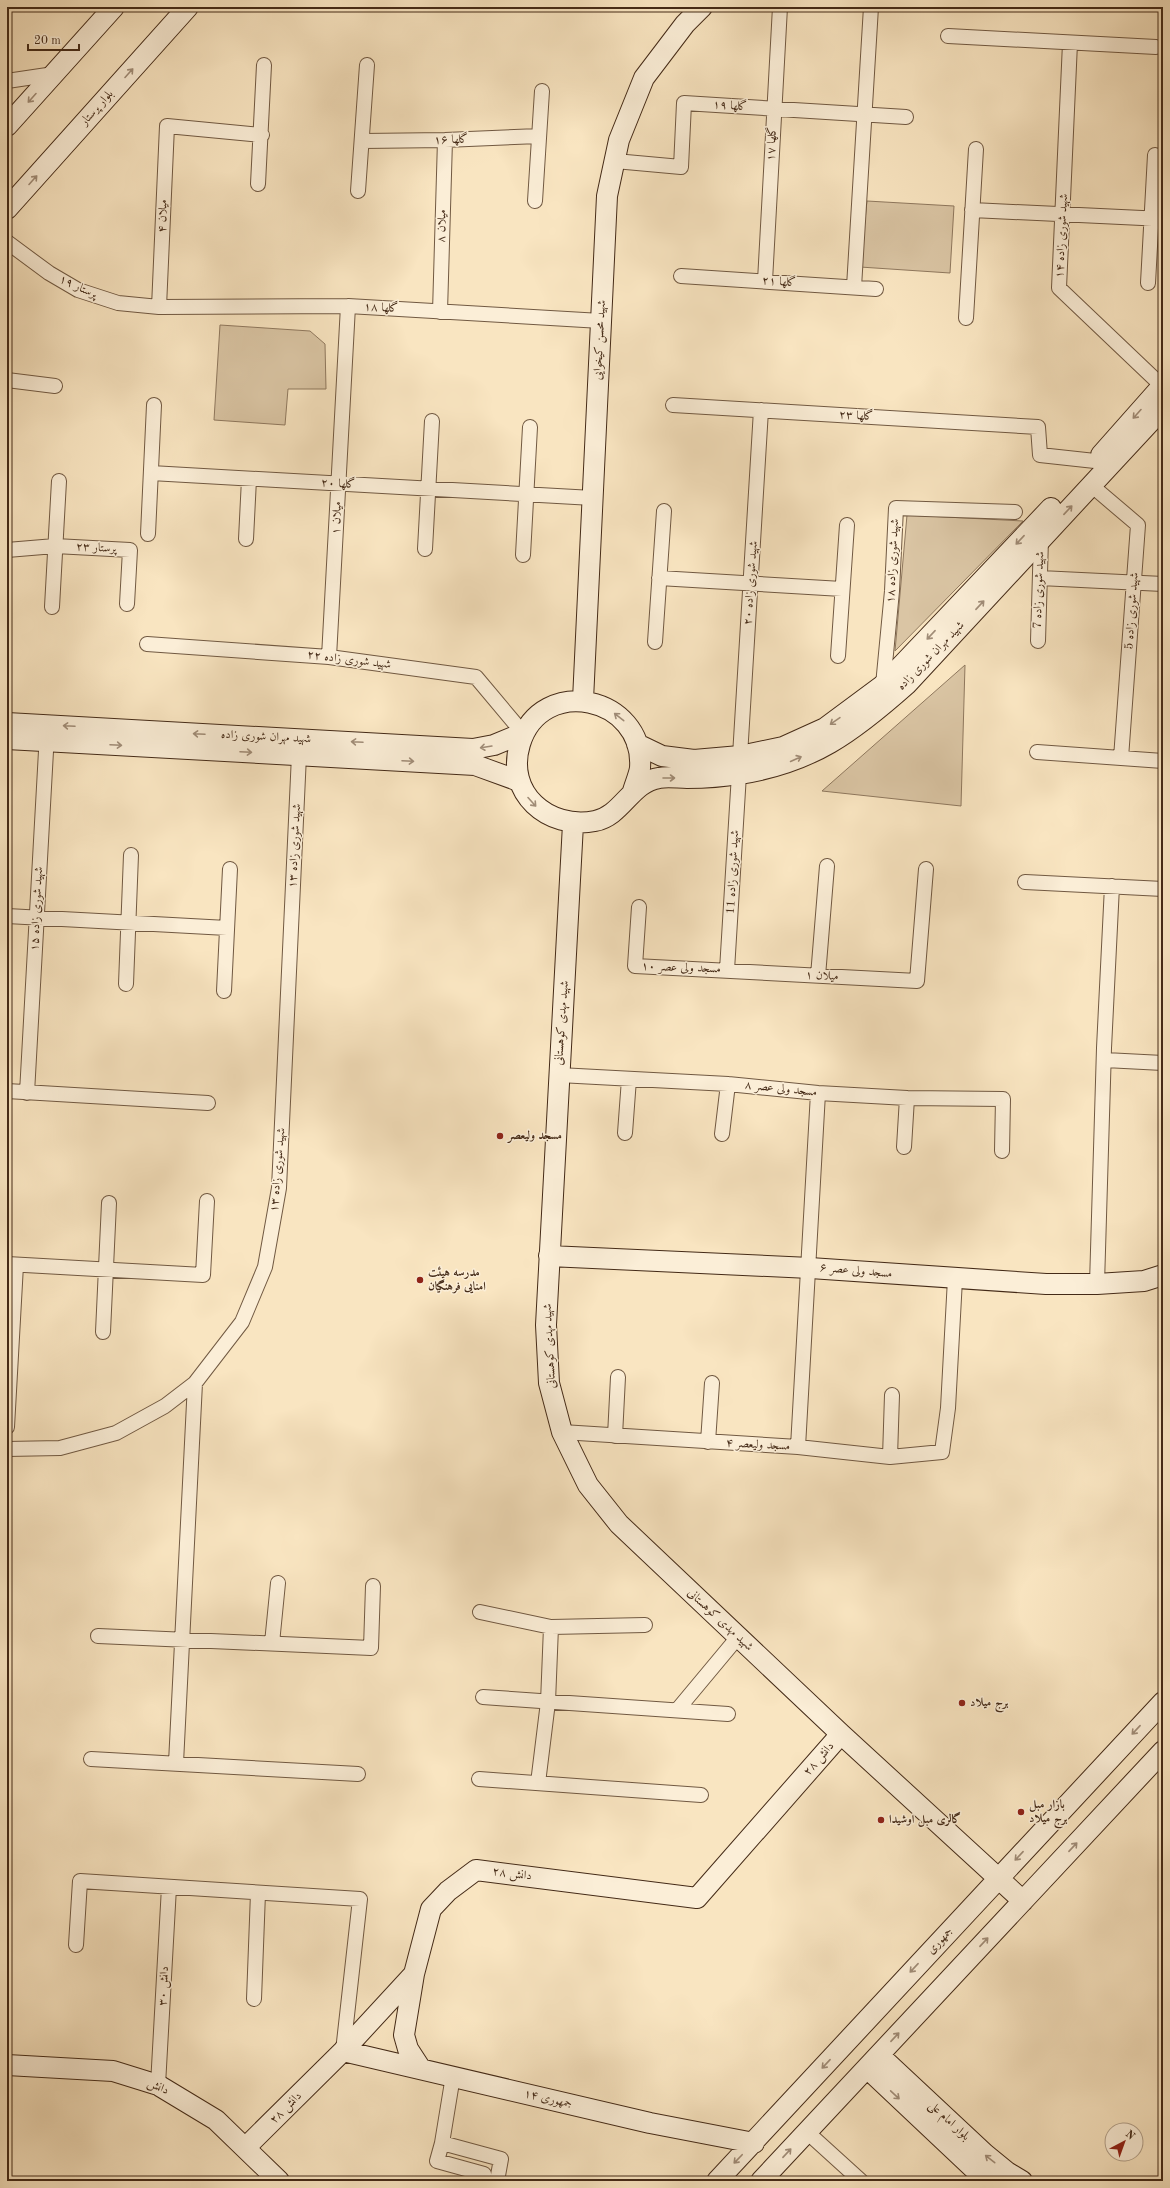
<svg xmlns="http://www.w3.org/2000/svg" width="1170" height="2188" font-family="'Old Standard TT',Amiri,serif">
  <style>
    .green { fill: #dac5a4; stroke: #8f785e }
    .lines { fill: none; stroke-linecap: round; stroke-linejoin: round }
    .street-casing { stroke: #715942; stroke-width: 16 }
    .secondary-casing { stroke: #442a17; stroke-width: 22 }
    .street { stroke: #fbeed7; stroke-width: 14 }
    .secondary { stroke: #fbeed7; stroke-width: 20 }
    .oneway { stroke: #a08c77 }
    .poi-dot { fill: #8f2418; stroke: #fbeed7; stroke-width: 1.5 }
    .labels { text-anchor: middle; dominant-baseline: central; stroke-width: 3; stroke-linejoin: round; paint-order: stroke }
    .street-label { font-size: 12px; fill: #442a17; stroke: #fbeed7 }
    .poi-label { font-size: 12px; font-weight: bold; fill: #442a17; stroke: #fbeed7; text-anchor: start }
  </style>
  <rect width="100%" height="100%" fill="#f9e5c1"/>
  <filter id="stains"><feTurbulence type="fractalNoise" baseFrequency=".005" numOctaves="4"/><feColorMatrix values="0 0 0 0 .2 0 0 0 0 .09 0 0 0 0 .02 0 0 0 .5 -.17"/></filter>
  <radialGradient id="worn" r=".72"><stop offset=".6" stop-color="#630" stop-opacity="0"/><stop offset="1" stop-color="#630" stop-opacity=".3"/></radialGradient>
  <path class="green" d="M 867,201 L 954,206 L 950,273 L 860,267 Z
    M 220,325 L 310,331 L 325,344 L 326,389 L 288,389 L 285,425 L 214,420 Z
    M 907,515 L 1023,521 L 895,651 Z
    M 965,665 L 961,806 L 822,791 Z"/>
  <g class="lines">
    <defs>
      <path id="street" d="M 948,36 L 1156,47
        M 1070,43 L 1059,288 L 1162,386
        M 7,81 L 54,74
        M 363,141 L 445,140 L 539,136
        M 615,161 L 681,167 L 684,103 L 906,117
        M 258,184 L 264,65
        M 358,191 L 367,65
        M 535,201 L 542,91
        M 972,210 L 1163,219
        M 7,242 L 49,273 L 78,290 L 118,303 L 159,307 L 348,306 L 601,321
        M 681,276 L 876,289
        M 765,281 L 780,7
        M 1148,283 L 1155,155
        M 854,287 L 871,7
        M 159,307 L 167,126 L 262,135
        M 440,312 L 445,140
        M 966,318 L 976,149
        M 7,380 L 55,386
        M 673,405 L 1038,427 L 1040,455 L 1095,461
        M 151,473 L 593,498
        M 1091,485 L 1138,525 L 1121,758
        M 148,534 L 154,405
        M 246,539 L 249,479
        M 425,549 L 432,421
        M 7,550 L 55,546 L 130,550 L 127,604
        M 523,555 L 530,427
        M 659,578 L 842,589
        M 1040,578 L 1163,584
        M 52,607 L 59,481
        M 1038,641 L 1041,539
        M 655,642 L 664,511
        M 147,644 L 329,657 L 476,677 L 523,733
        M 838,656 L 847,525
        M 329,657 L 348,306
        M 883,685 L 892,591 L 896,508 L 1015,512
        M 1037,752 L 1163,761
        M 740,756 L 761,410
        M 1025,882 L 1163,889
        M 639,907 L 635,966 L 917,981 L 926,869
        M 7,916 L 227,928
        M 727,970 L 739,774
        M 818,976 L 827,866
        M 126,984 L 131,855
        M 224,991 L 230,869
        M 1105,1060 L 1163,1063
        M 559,1075 L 728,1084 L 818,1093 L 907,1098 L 1003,1099 L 1002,1151
        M 7,1091 L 208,1103
        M 27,1093 L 47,733
        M 625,1133 L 629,1079
        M 722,1134 L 728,1084
        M 904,1147 L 907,1098
        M 7,1264 L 203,1275 L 207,1201
        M 1097,1284 L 1104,1048 L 1112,886
        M 103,1332 L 109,1203
        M 7,1427 L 16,1265
        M 562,1432 L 798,1447 L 890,1457 L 892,1395
        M 615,1436 L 618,1377
        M 708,1442 L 712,1383
        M 798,1447 L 818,1093
        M 7,1449 L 60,1448 L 116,1433 L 165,1406 L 195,1383 L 242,1322 L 265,1267 L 279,1188 L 299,755
        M 890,1457 L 942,1452 L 948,1408 L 955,1279
        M 480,1612 L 551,1627 L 645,1625
        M 98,1636 L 371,1648 L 373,1586
        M 272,1643 L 278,1583
        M 483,1697 L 728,1714
        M 678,1709 L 738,1637
        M 91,1759 L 358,1774
        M 176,1763 L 195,1383
        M 479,1779 L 701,1795
        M 538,1783 L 548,1702 L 551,1627
        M 76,1945 L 80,1881 L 360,1899 L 343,2051
        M 254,1999 L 258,1893
        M 453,2076 L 442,2143 L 501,2159 L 497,2181
        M 158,2085 L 169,1887
        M 807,2132 L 861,2181
        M 442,2143 L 437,2161 L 484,2174 L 482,2181"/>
      <path id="secondary" d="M 7,126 L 114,7
        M 7,209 L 188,7
        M 1101,455 L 1163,385
        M 583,700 L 607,196 L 619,140 L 644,78 L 685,24 L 702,7
        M 7,723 L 473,749 L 494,745 L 523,733
        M 7,739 L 475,765 L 519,781
        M 637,744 L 662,756 L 694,760 L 740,756 L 783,747 L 825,728 L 883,685 L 1051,508
        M 633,791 C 635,784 639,775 640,768 C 645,696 541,674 520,744 C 505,793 548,830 595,821 C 622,816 631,782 659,778 C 668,776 678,778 687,778 C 704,778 722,777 739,774 C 812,763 853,732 907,684 L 1163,408
        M 573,824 L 546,1325 L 549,1383 L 562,1432 L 588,1485 L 619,1524 L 841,1734 L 1023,1901
        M 549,1256 L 810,1268 L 1046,1284 L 1097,1284 L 1144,1281 L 1163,1275
        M 414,1974 L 404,2035 L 408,2049 L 421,2069
        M 343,2051 L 650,2123 L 754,2143
        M 879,2055 L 985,2154 L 1007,2172 L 1022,2181
        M 7,2065 L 113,2071 L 158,2085 L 216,2120 L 279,2181
        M 867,2068 L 973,2168 L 990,2181
        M 245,2148 L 343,2051 L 414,1974 L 431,1909 L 448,1891 L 476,1870 L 697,1898 L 841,1734
        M 717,2181 L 1163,1702
        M 761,2181 L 1163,1751"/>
    </defs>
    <use href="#street" class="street-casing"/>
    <use href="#secondary" class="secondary-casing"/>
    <use href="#street" class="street"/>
    <use href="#secondary" class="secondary"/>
  </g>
  <defs><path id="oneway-shaft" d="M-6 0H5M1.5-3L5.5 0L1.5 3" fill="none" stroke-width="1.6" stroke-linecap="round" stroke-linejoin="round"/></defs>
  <g class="oneway">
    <use href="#oneway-shaft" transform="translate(129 73) rotate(-48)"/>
    <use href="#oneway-shaft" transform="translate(32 98) rotate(132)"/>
    <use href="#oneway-shaft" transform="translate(33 180) rotate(-48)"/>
    <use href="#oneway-shaft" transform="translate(1137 414) rotate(132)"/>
    <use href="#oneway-shaft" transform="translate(1068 510) rotate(-47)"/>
    <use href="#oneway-shaft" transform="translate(1020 540) rotate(133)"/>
    <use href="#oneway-shaft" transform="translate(980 605) rotate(-47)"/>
    <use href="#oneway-shaft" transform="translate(931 635) rotate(133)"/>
    <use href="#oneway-shaft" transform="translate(619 717) rotate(-142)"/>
    <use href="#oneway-shaft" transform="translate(835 721) rotate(145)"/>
    <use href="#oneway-shaft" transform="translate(69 726) rotate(-177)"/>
    <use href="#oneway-shaft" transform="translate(199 734) rotate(-177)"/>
    <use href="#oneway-shaft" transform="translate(357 742) rotate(-177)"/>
    <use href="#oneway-shaft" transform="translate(116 745) rotate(3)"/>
    <use href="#oneway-shaft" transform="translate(486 747) rotate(171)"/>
    <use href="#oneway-shaft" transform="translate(246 752) rotate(3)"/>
    <use href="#oneway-shaft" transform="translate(796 759) rotate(-24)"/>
    <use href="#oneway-shaft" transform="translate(408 761) rotate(3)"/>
    <use href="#oneway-shaft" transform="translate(669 778)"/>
    <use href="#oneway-shaft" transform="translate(532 802) rotate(48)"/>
    <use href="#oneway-shaft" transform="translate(1136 1730) rotate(133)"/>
    <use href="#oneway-shaft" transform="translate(1073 1847) rotate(-47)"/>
    <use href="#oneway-shaft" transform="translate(1019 1856) rotate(133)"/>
    <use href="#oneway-shaft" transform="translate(984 1942) rotate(-47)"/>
    <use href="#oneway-shaft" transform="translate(914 1968) rotate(133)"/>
    <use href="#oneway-shaft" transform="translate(895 2037) rotate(-47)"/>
    <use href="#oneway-shaft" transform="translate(826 2064) rotate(133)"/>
    <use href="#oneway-shaft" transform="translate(895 2095) rotate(43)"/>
    <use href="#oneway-shaft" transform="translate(787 2153) rotate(-47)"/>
    <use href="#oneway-shaft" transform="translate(738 2159) rotate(134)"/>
    <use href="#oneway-shaft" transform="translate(990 2159) rotate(-142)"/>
  </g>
  <g class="poi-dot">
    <circle cx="500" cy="1136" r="4"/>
    <circle cx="420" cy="1280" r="4"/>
    <circle cx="962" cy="1703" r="4"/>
    <circle cx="1021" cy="1812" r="4"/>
    <circle cx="881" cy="1820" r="4"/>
  </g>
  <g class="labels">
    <g class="street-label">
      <text transform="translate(730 106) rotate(4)">گلها ۱۹</text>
      <text transform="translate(97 108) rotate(-48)">بلوار پرستار</text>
      <text transform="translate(451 140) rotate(-2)">گلها ۱۶</text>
      <text transform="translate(772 144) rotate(-87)">گلها ۱۷</text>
      <text transform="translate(163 216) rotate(-88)">میلان ۴</text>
      <text transform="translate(442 226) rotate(-88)">میلان ۸</text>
      <text transform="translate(1062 236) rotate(-87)">شهید شوری زاده ۱۴</text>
      <text transform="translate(779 282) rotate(4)">گلها ۲۱</text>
      <text transform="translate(78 287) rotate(25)">پرستار ۱۹</text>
      <text transform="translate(381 308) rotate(3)">گلها ۱۸</text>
      <text transform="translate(600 340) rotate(-87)">شهید محسن کیخوایی</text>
      <text transform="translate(856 416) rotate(3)">گلها ۲۳</text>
      <text transform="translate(338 484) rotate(3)">گلها ۲۰</text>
      <text transform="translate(337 518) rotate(-87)">میلان ۱</text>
      <text transform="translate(96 548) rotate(3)">پرستار ۲۳</text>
      <text transform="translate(893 561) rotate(-87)">شهید شوری زاده ۱۸</text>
      <text transform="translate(751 583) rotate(-86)">شهید شوری زاده ۲۰</text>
      <text transform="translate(1039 590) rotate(-88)">شهید شوری زاده 7</text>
      <text transform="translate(1132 611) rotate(-86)">شهید شوری زاده 5</text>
      <text transform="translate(931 656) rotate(-46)">شهید مهران شوری زاده</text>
      <text transform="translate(349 660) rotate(7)">شهید شوری زاده ۲۲</text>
      <text transform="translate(266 737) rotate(3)">شهید مهران شوری زاده</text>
      <text transform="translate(295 846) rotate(-87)">شهید شوری زاده ۱۳</text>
      <text transform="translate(733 872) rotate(-87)">شهید شوری زاده 11</text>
      <text transform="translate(37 909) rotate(-87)">شهید شوری زاده ۱۵</text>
      <text transform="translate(681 968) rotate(2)">مسجد ولی عصر ۱۰</text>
      <text transform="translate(822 976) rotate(3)">میلان ۱</text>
      <text transform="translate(562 1023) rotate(-86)">شهید مهدی کوهستانی</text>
      <text transform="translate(781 1089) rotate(6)">مسجد ولی عصر ۸</text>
      <text transform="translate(278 1170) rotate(-85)">شهید شوری زاده ۱۳</text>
      <text transform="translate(856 1271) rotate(5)">مسجد ولی عصر ۶</text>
      <text transform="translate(550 1346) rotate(-93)">شهید مهدی کوهستانی</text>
      <text transform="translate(758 1445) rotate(3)">مسجد ولیعصر ۴</text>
      <text transform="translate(720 1620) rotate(43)">شهید مهدی کوهستانی</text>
      <text transform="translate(819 1759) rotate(-49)">دانش ۲۸</text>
      <text transform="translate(512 1874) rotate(7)">دانش ۲۸</text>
      <text transform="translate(940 1941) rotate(-47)">جمهوری</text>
      <text transform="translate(164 1986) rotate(-87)">دانش ۳۰</text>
      <text transform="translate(158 2087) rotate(25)">دانش</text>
      <text transform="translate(548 2099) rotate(13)">جمهوری ۱۴</text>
      <text transform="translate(286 2108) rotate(-45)">دانش ۲۸</text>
      <text transform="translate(949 2121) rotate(43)">بلوار امام علی</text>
    </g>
    <g class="poi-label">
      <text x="508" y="1136">مسجد ولیعصر</text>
      <text x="428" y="1273">مدرسه هیئت<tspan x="428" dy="14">امنایی فرهنگیان</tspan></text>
      <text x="970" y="1703">برج میلاد</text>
      <text x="1029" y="1805">بازار مبل<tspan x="1029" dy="14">برج میلاد</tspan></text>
      <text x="889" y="1820">گالری مبل اوشیدا</text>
    </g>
  </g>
  <rect width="1170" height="2188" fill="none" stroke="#f9e5c1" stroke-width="24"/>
  <rect x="8" y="8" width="1154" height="2172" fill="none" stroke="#442a17" stroke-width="2"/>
  <rect x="12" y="12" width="1146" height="2164" fill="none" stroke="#442a17"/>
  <g transform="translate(1124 2142) rotate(41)"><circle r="19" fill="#fbeed7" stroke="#b2a08a"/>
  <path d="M0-3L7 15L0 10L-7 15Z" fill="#8f2418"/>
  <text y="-6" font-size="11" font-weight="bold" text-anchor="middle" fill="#442a17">N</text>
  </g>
  <path d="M28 44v6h51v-6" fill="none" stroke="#442a17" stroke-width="2"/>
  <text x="34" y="44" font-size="12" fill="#442a17" stroke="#fbeed7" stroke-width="3" paint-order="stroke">20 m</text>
  <rect width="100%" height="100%" filter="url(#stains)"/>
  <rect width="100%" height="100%" fill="url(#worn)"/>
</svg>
